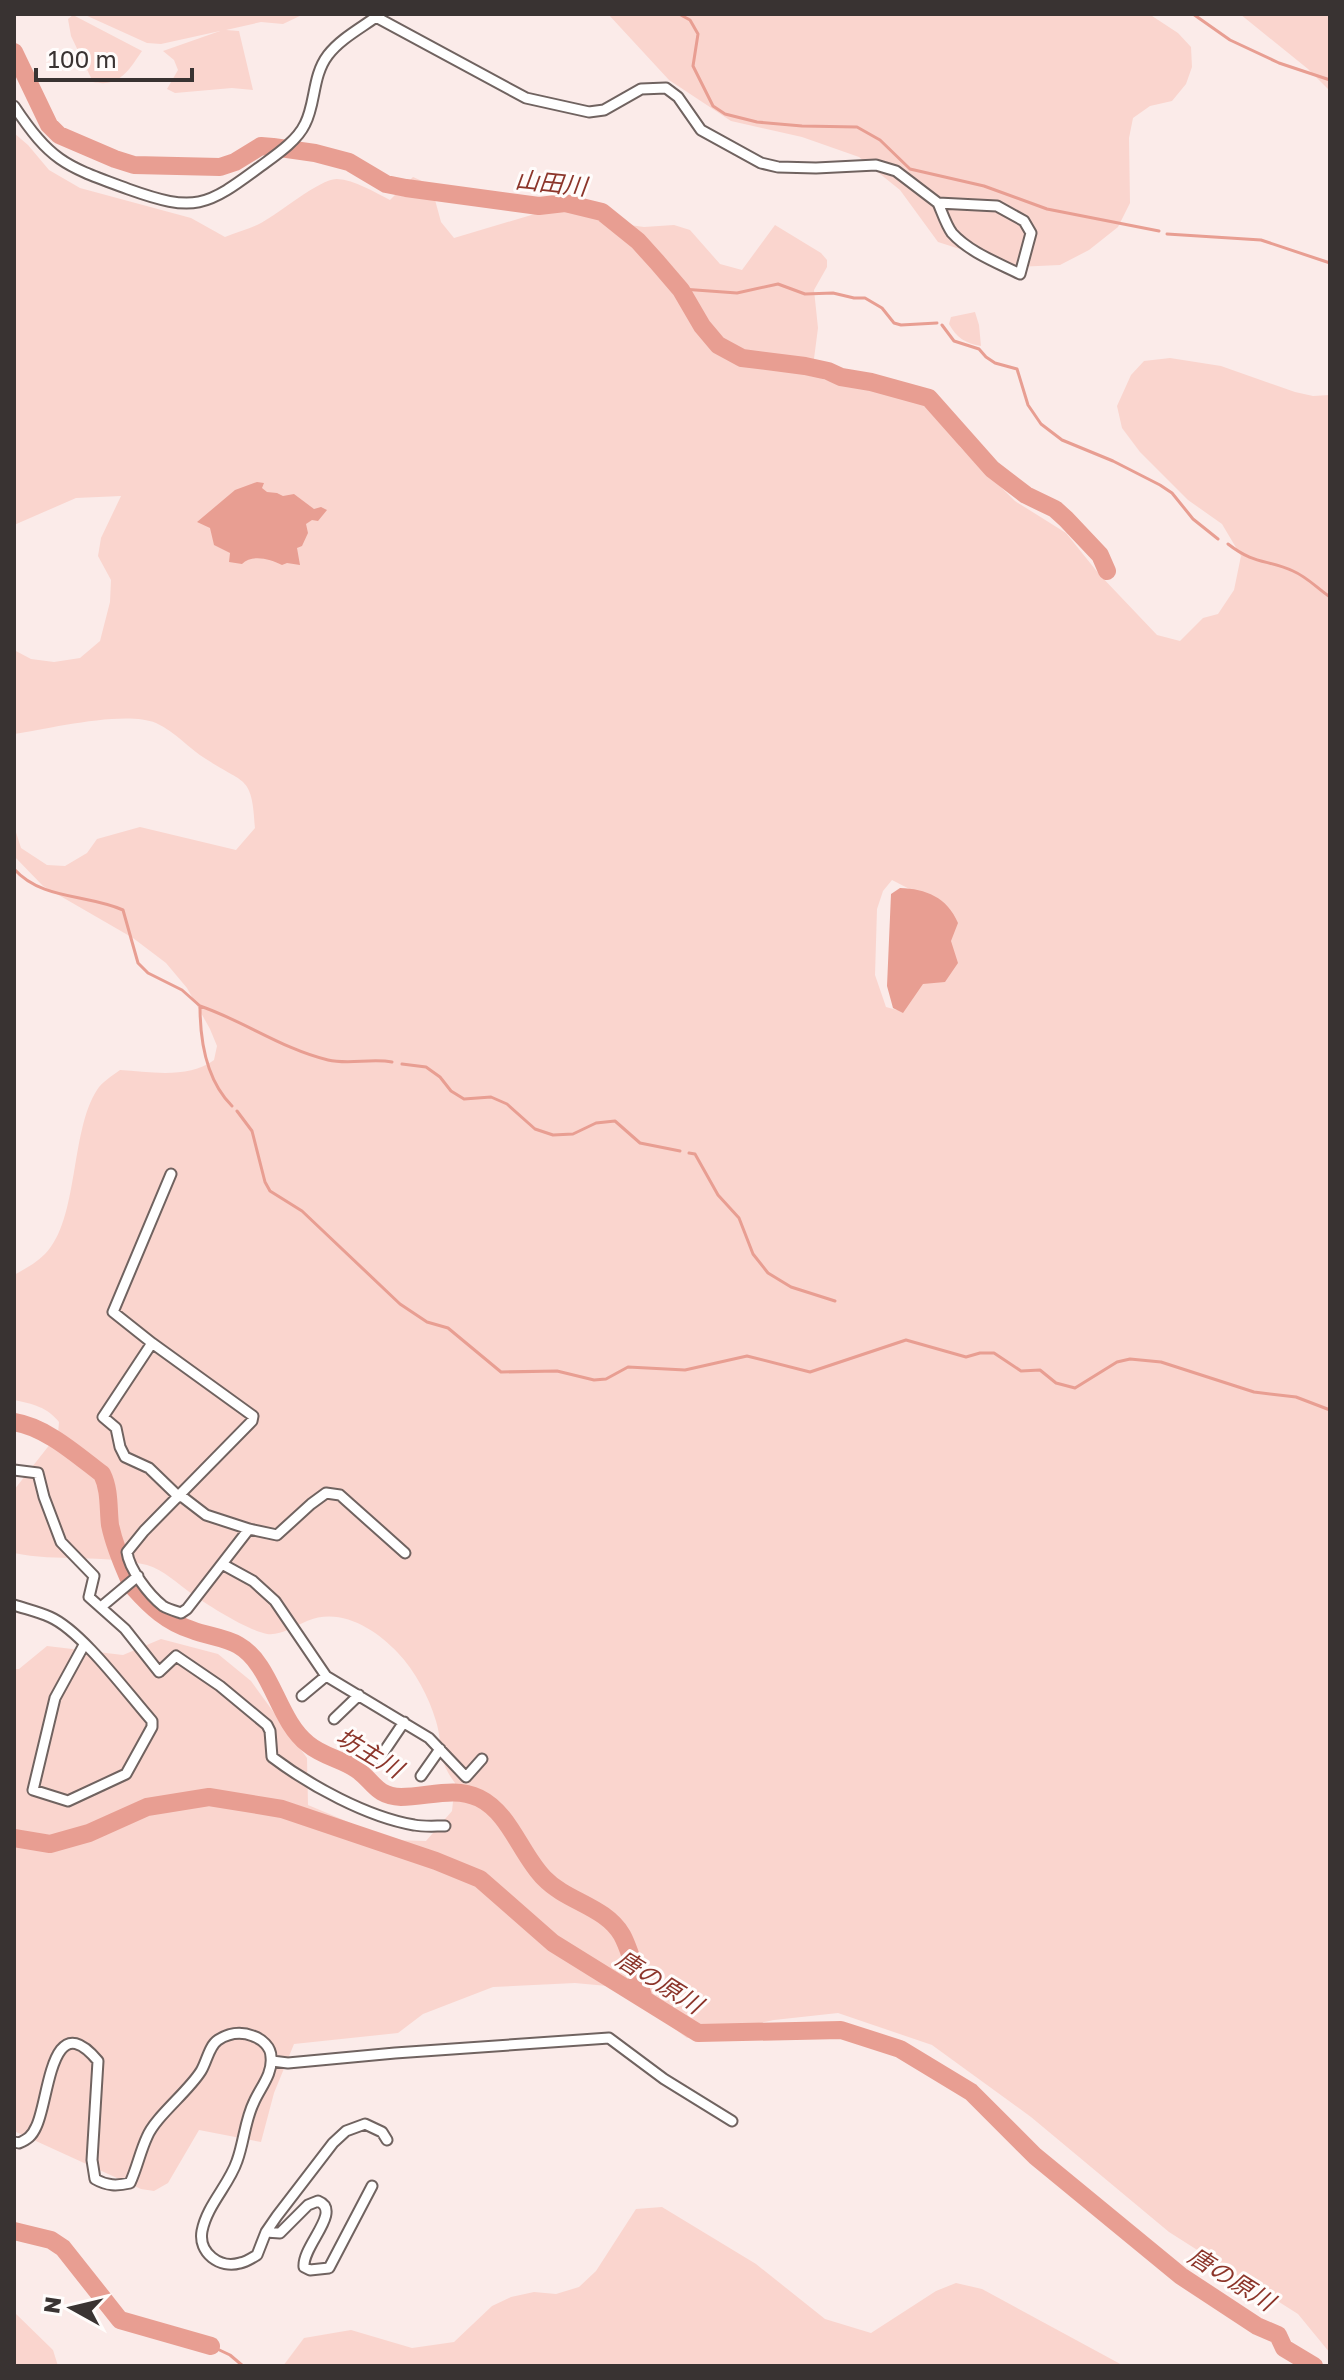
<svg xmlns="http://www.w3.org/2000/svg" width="1344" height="2380" font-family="'Golos Text','Noto Sans JP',sans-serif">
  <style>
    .green { fill: #fad5ce; fill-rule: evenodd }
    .water { fill: #e89e92 }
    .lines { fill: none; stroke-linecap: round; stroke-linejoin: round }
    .stream { stroke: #e89e92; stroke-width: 3 }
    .river { stroke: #e89e92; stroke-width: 18 }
    .minor-casing { stroke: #706360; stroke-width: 13 }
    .minor { stroke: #fff; stroke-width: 9 }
    .labels { text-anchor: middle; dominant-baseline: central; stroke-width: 6; stroke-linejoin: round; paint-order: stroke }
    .water-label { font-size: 24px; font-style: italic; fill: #8c352a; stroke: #fffcfb }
  </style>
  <rect width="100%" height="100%" fill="#fbebe9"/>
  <path class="green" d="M 83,14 L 304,14 L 283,24 L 261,22 L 226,30 L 239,31 L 253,90 L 232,88 L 175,93 L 167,89 L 178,70 L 174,60 L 163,51 L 220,31 L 161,44 L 147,43 Z
    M 608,14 L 1149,14 L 1178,33 L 1191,47 L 1192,67 L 1186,84 L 1172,101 L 1150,106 L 1133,118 L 1129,138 L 1130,203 L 1118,227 L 1089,250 L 1060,265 L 1016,267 L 938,242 L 900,190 L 859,157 L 802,137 L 731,121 L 669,80 Z
    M 1240,14 L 1330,14 L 1330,91 L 1308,69 Z
    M 73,15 L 142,51 C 129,70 119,88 93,82 L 71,36 L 68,19 Z
    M 14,133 L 28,145 L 49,170 L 80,188 L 191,218 L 225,237 C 237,232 250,229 261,223 C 278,214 321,178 337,179 C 355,180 374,192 390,200 L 413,177 L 431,185 L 441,222 L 454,238 L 568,204 L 585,204 L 608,222 L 644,227 L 674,225 L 690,230 L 720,264 L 742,270 L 775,225 L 821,253 L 827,260 L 827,267 L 814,290 L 818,328 L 812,374 L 825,380 L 884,391 L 941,406 L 950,416 L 960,447 L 1015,501 L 1066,533 L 1099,574 L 1157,635 L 1180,641 L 1203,618 L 1218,614 L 1234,590 L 1241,556 L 1222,524 L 1188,500 L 1140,452 L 1122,428 L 1117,406 L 1131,375 L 1144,361 L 1170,358 L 1221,366 L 1295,392 L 1313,396 L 1330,395 L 1330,2353 L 1298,2314 L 1169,2232 L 1031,2117 L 932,2045 L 838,2013 L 774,2020 L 687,2038 L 638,2002 L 607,1986 L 575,1983 L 493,1987 L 423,2014 L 398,2033 L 294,2044 L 274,2093 L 261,2142 L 199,2130 L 168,2183 L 154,2191 L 141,2189 L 14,2131 L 14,1669 L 19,1669 L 47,1646 L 123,1655 L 161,1639 L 218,1654 L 251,1681 L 307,1758 L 308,1805 L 391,1840 L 426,1841 L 452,1811 L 455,1783 C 436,1757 444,1749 436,1721 C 429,1697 415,1671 398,1653 C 375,1629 341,1607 307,1621 C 295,1626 280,1636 267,1634 C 247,1630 209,1606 192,1594 C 178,1584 164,1570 147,1565 C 103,1554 57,1562 14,1553 L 14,1490 L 58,1434 L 59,1422 C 47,1407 33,1404 14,1400 L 14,1275 C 25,1269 36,1263 45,1254 C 79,1220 70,1131 97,1090 C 102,1082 112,1076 120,1070 C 150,1072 189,1079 214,1060 L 217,1046 L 210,1029 L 187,988 L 166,963 L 133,938 L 43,886 L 14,856 L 14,826 L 21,848 L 47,865 L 65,866 L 87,853 L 97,839 L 140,827 L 236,850 L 255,828 C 252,774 245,785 206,759 C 188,748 176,732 156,723 C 124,710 49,729 14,734 L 14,650 L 31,659 L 54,662 L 80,658 L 100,641 L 110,602 L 111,580 L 98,556 L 101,538 L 121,496 L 76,498 L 14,525 ZM 892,880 L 923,896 L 922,979 L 897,1010 L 886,1007 L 875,975 L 877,909 L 883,891 Z
    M 975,312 L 979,325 L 981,346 C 966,344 956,337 949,324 L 951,317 Z
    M 662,2207 L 756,2264 L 825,2319 L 871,2333 L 936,2291 L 956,2283 L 982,2289 L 1124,2366 L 283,2366 L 304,2338 L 351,2330 L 412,2348 L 454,2342 L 492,2306 L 511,2297 L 534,2292 L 556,2294 L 579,2287 L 596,2271 L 636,2209 Z
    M 14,2312 L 53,2350 L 58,2366 L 14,2366 Z"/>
  <path class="water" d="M 257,482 L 264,483 L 262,488 L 267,492 L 277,493 L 283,496 L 294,494 L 314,509 L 321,507 L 327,510 L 318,521 L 312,520 L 306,524 L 308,533 L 302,546 L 297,548 L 300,565 L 287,563 L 282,565 C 270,559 252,554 242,564 L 229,562 L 230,553 L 214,545 L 210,528 L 197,522 L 235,490 Z
    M 900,888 C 926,889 947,897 958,923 L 951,941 L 958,963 L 945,982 L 923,984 L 903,1013 L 893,1008 L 887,986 L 891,894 Z"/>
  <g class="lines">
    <path class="stream" d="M 679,14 L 690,20 L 698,34 L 693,66 L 713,106 L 725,114 L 757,122 L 802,126 L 857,127 L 880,140 L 910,169 L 984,186 L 1047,209 L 1159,231
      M 1193,14 L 1230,40 L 1279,63 L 1330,80
      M 1167,234 L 1261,240 L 1330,263
      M 682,289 L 737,293 L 778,284 L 805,294 L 833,293 L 854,298 L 865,298 L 882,308 L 894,323 L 901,325 L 937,323
      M 942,325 L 954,341 L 979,349 L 986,357 L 995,363 L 1017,369 L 1028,405 L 1041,424 L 1062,440 L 1113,461 L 1160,485 L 1172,493 L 1193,519 L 1218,539
      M 1228,544 C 1255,565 1266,559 1293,571 C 1307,577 1317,588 1330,597
      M 14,869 C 42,900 86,894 123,910 L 138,963 L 148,973 L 182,990 L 200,1006 C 200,1042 206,1080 232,1106
      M 200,1006 C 244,1021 282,1049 328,1060 C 349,1065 371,1058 392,1062
      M 402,1064 L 426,1067 L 440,1077 L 451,1091 L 464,1099 L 491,1097 L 507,1104 L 535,1129 L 553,1135 L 573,1134 L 596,1123 L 615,1121 L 640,1143 L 680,1151
      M 237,1111 L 252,1131 L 265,1182 L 270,1191 L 302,1211 L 400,1304 L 427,1322 L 448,1328 L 501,1372 L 557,1371 L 594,1380 L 606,1379 L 628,1367 L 685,1370 L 747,1356 L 810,1372 L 906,1340 L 966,1357 L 980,1353 L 994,1353 L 1021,1371 L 1040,1370 L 1056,1383 L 1075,1388 L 1117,1362 L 1130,1359 L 1161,1362 L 1254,1392 L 1296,1397 L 1330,1410
      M 689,1153 L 695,1154 L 718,1195 L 739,1218 L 753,1254 L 768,1273 L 791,1287 L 835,1301
      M 211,2346 L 230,2355 L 243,2366"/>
    <path class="river" d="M 14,52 L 49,125 L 59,135 L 115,159 L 134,165 L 220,167 L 235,162 L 261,146 L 273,147 L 315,153 L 349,162 L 386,184 L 406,188 L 539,206 L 565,203 L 602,212 L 638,241 L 657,262 L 681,290 L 702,326 L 718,345 L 742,358 L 805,366 L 828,371 L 841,377 L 871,382 L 929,398 L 992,469 L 1026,495 L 1055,509 L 1066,519 L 1100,555 L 1107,571
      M 14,1422 C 46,1427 77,1455 102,1474 C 110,1490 108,1508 110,1525 C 114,1544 121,1561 129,1579
      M 134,1588 C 151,1607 167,1622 192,1630 C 207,1636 224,1637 238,1645 C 272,1664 277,1720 308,1744 C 322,1756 341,1759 356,1769 C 373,1780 375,1796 401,1797 C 428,1797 454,1786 479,1798 C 510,1813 521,1855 544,1878 C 567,1902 605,1906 622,1935 C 632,1954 637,1978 644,1999
      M 14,1838 L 50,1844 L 89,1833 L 147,1807 L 209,1797 L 282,1809 L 436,1861 L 480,1879 L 553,1943 L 698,2033 L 841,2030 L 900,2049 L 971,2092 L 1035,2156 L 1181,2276 L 1257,2326 L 1278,2335 L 1284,2348 L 1314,2366
      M 14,2231 L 51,2240 L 63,2248 L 120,2320 L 211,2346"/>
    <defs>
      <path id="minor" d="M 376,17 L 526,98 L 589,112 L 604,110 L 641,89 L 666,88 L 678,97 L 701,130 L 761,163 L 778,167 L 816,168 L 876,165 L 896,171 L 938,203 L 997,206 L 1024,221 L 1031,233 L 1020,274 C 998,263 969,252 952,233 C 946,225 942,212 938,203
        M 14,106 C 52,163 66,166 128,189 C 195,213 206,207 261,166 C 276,155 297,141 305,124 C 316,103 312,76 328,55 C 341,38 363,27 380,14
        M 152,1343 L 113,1312 L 171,1174
        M 14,1470 L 38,1473 L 44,1497 L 61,1542 L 94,1576 L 89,1597 L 125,1629 L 159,1672 L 176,1656 L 220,1686 L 267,1725 L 270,1731 L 272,1757 C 309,1785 367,1817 414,1825 C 424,1827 435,1826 445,1826
        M 180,1495 L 206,1515 L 249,1529
        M 179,1497 L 149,1468 L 125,1457 L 120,1447 L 116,1428 L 103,1417 L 152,1343 L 253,1416 L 252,1421 L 144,1531 L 127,1552 C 129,1569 149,1595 163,1606 C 168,1609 175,1611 181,1613 L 187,1609 L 249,1529 L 277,1535 L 311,1504 L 326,1493 L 340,1495 L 405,1553
        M 222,1564 L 253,1581 L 275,1601 L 326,1676 L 429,1738 L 466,1777 L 482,1759
        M 14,1605 C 26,1609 39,1612 50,1617 C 82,1631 128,1694 152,1721 L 152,1727 L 126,1774 L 68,1801 L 33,1790 L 55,1698 L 84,1645
        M 101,1607 L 138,1576
        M 302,1696 L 326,1676
        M 334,1719 L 359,1695
        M 379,1759 L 404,1722
        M 421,1776 L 440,1749
        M 272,2061 L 288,2063 L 395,2053 L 609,2038 L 664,2079 L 732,2121
        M 14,2142 L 19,2143 C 28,2139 32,2136 36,2127 C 49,2103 50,2003 98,2061 L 92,2160 L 95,2179 C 107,2186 117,2186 130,2183 C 137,2168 140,2152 147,2137 C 155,2117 188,2092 201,2071 C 207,2061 209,2046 218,2040 C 229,2033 240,2031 253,2036 C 262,2039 271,2047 271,2057 C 273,2074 260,2088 254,2102 C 245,2120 244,2142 237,2161 C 229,2185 207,2205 202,2231 C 198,2253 220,2269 240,2263 C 246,2262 252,2258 257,2255 L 266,2232 L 277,2216 L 333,2143 L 346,2131 L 365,2124 L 382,2132 L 387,2140
        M 266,2232 L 280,2233 L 308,2205 L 318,2201 C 343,2211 302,2246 304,2267 L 310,2270 L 329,2268 L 372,2186"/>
    </defs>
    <use href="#minor" class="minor-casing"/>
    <use href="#minor" class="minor"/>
  </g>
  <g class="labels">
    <g class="water-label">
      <text transform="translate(551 182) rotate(6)">山田川</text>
      <text transform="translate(370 1752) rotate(31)">坊主川</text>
      <text transform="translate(660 1981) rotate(32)">唐の原川</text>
      <text transform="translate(1232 2278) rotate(32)">唐の原川</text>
    </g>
  </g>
  <rect width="1344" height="2380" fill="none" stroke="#393332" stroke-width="32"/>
  <g transform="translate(72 2308) rotate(278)" stroke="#fffcfb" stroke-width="6" paint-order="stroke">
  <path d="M0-6L14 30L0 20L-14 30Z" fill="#393332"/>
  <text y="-12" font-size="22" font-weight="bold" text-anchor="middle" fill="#393332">N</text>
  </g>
  <path d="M36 68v12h156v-12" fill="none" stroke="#393332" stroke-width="4"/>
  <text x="48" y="68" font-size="24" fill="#393332" stroke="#fffcfb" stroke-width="6" paint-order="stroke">100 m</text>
</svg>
